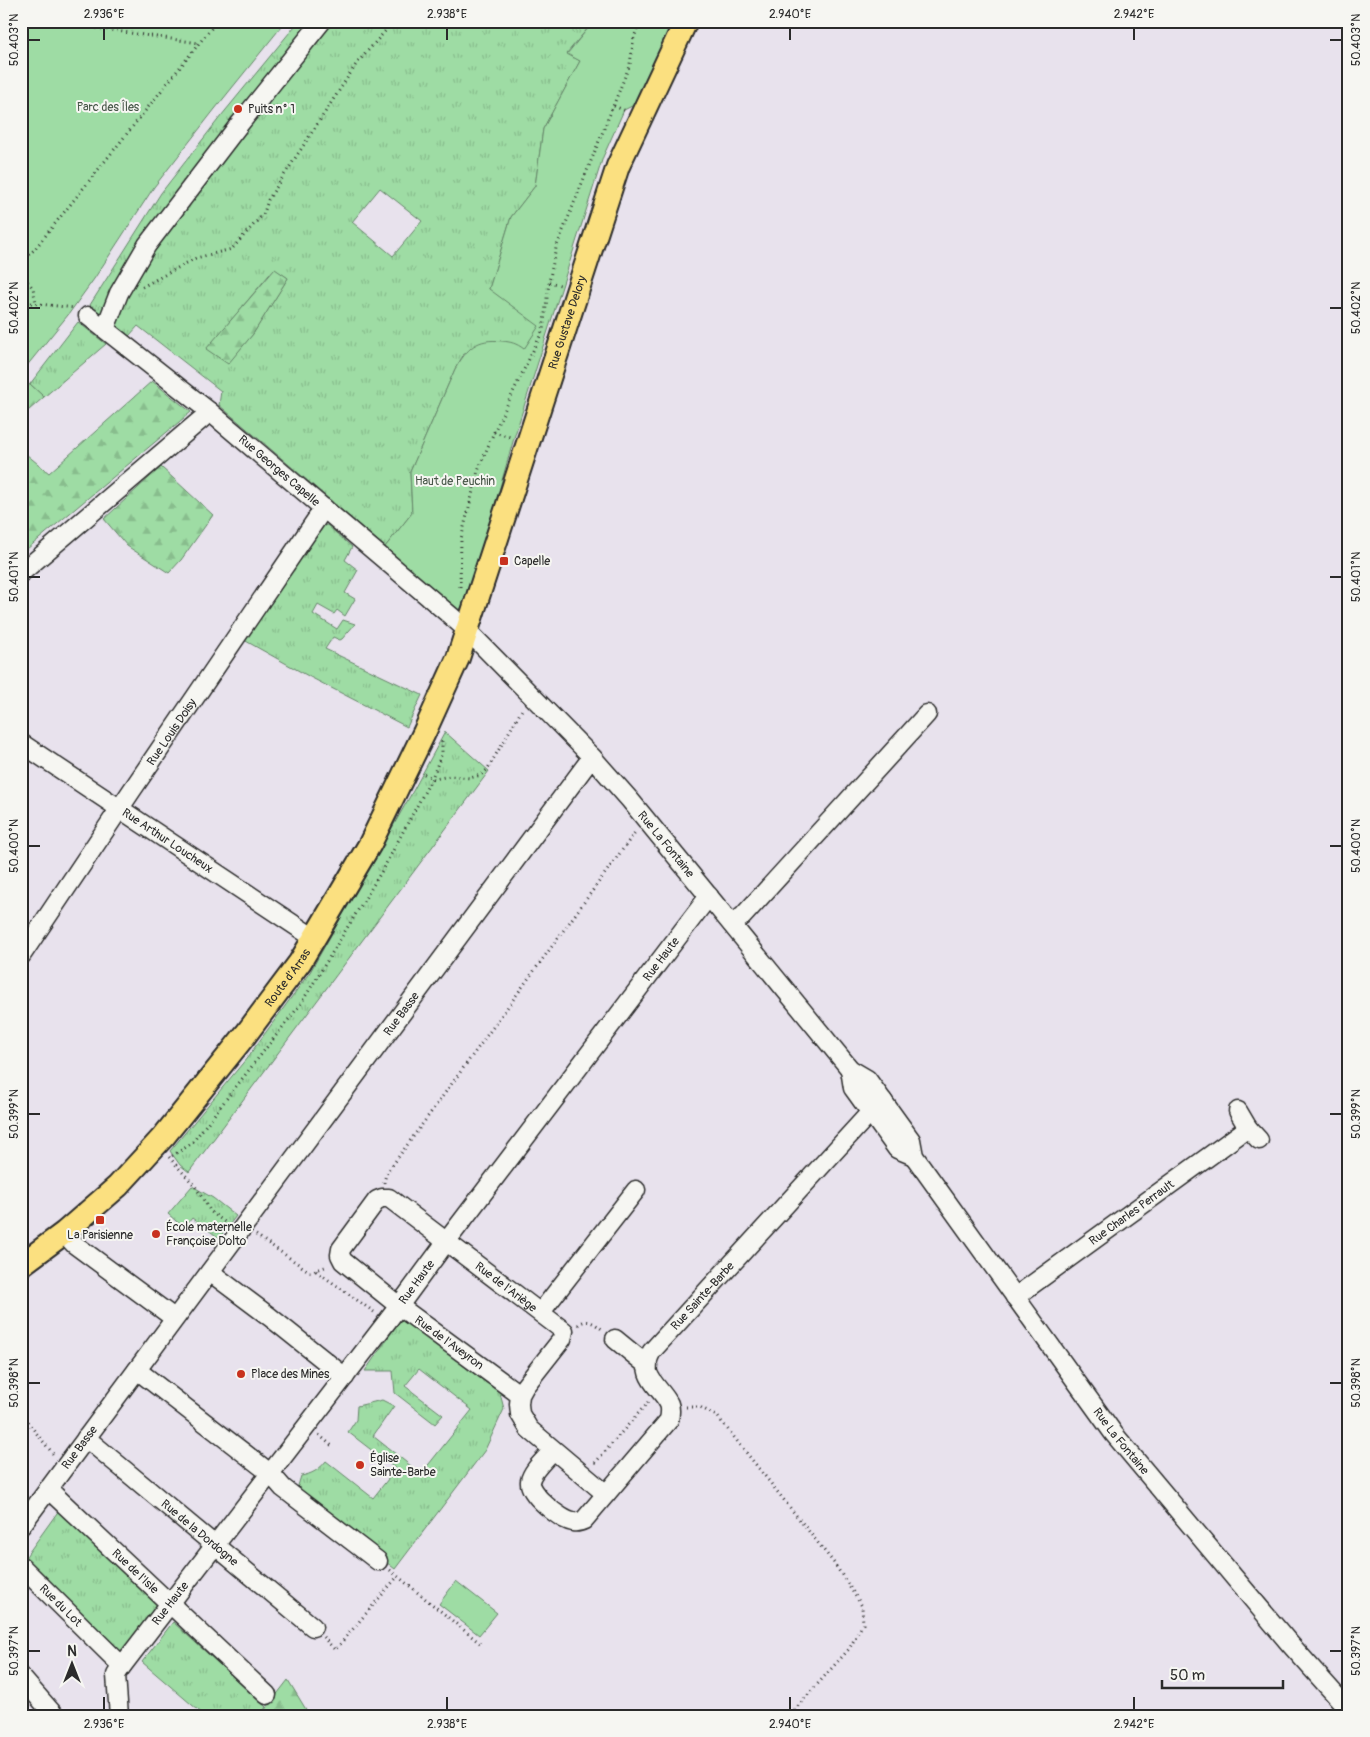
<svg xmlns="http://www.w3.org/2000/svg" width="1370" height="1737" font-family="Pangolin,sans-serif">
  <style>
    .grass { fill: url(#grass-tufts); stroke: #648468; fill-rule: evenodd }
    .forest { fill: url(#forest-firs); stroke: #648468 }
    .park { fill: #9edca4; stroke: #648468 }
    .lines { fill: none; stroke-linecap: round; stroke-linejoin: round }
    .minor-casing { stroke: #2b2b2b; stroke-width: 21 }
    .major-casing { stroke: #2b2b2b; stroke-width: 26 }
    .path { stroke: #2b2b2b; stroke-width: 3; stroke-dasharray: 1 4; stroke-linecap: butt }
    .minor { stroke: #f6f6f2; stroke-width: 18 }
    .major { stroke: #fbe080; stroke-width: 22 }
    .ticks { fill: none; stroke: #2b2b2b; stroke-width: 2 }
    .poi-dot { fill: #c8321e; stroke: #f6f6f2; stroke-width: 2 }
    .labels { text-anchor: middle; dominant-baseline: central; stroke-width: 4; stroke-linejoin: round; paint-order: stroke }
    .park-label { font-size: 12px; fill: #485749; stroke: #f6f6f2 }
    .poi-label { font-size: 12px; fill: #2b2b2b; stroke: #f6f6f2; text-anchor: start }
    .street-label { font-size: 12px; fill: #2b2b2b; stroke: #f6f6f2 }
    .neatline { fill: none; stroke: #2b2b2b; stroke-width: 2 }
    .ticks-label { font-size: 12px; text-anchor: middle; fill: #2b2b2b }
  </style>
  <defs>
    <pattern id="grass-tufts" width="24" height="20" patternUnits="userSpaceOnUse" patternTransform="scale(1.25)"><rect width="24" height="20" fill="#9edca4"/><path d="M3 7l-1-3M5 7V3M7 7l1-3M15 17l-1-3M17 17v-4M19 17l1-3" fill="none" stroke="#88bd8d"/></pattern>
    <pattern id="forest-firs" width="22" height="20" patternUnits="userSpaceOnUse" patternTransform="scale(1.25)"><rect width="22" height="20" fill="#9edca4"/><path d="M5 1l3.5 6h-7zM16 11l3.5 6h-7z" fill="#88bd8d"/></pattern>
  </defs>
  <rect width="100%" height="100%" fill="#e8e2ed"/>
  <filter id="ink" filterUnits="userSpaceOnUse"><feTurbulence type="fractalNoise" baseFrequency=".02" numOctaves="2"/><feDisplacementMap in="SourceGraphic" scale="10" xChannelSelector="R" yChannelSelector="G"/><feConvolveMatrix kernelMatrix="1 2 1 2 8 2 1 2 1" color-interpolation-filters="sRGB"/></filter>
  <g filter="url(#ink)">
    <path class="grass" d="M 299,21 L 594,21 L 567,53 L 580,61 L 543,129 L 535,186 L 511,217 L 489,289 L 540,305 L 540,356 L 464,354 L 455,369 L 410,472 L 412,513 L 385,547 L 219,405 L 221,391 L 138,326 L 129,336 L 90,305 L 161,193 L 221,116 ZM 380,188 L 422,221 L 393,256 L 352,222 ZM 274,269 L 288,278 L 253,334 L 228,363 L 207,349 Z
      M 78,322 L 106,344 L 44,397 L 30,384 Z
      M 327,525 L 352,547 L 345,560 L 358,570 L 345,593 L 355,599 L 345,616 L 337,610 L 334,614 L 318,605 L 313,614 L 337,629 L 343,620 L 355,624 L 342,639 L 340,640 L 333,637 L 325,649 L 422,695 L 407,727 L 310,677 L 244,640 L 319,527 Z
      M 445,732 L 489,771 L 189,1172 L 180,1165 L 170,1151 L 247,1058 L 310,972 L 413,791 Z
      M 192,1186 L 213,1198 L 236,1216 L 219,1238 L 192,1218 L 184,1228 L 168,1214 Z
      M 401,1319 L 500,1393 L 504,1409 L 485,1450 L 395,1569 L 301,1496 L 297,1489 L 301,1476 C 312,1474 319,1470 326,1461 L 373,1498 L 396,1469 L 348,1432 L 356,1420 L 357,1406 L 382,1400 L 394,1406 L 373,1436 L 421,1474 L 472,1410 L 419,1369 L 405,1386 L 443,1415 L 435,1424 L 395,1393 L 393,1371 L 365,1371 Z
      M 62,1506 L 162,1600 L 119,1655 L 24,1559 Z
      M 173,1622 L 266,1707 L 260,1716 L 205,1716 L 142,1662 Z"/>
    <path class="forest" d="M 275,269 L 288,278 L 253,334 L 228,364 L 206,349 Z
      M 152,381 L 191,412 L 21,554 L 21,450 L 49,473 Z
      M 30,384 L 44,397 L 21,417 L 21,394 Z
      M 161,467 L 213,515 L 181,560 L 169,573 L 127,546 L 104,519 Z
      M 288,1680 L 310,1716 L 260,1716 Z"/>
    <path class="park" d="M 21,21 L 286,21 L 215,109 L 154,187 L 94,279 L 68,315 L 21,373 Z
      M 594,21 L 674,21 L 634,105 L 624,110 L 603,157 L 514,438 L 467,604 L 458,610 L 385,547 L 412,513 L 410,472 L 455,369 C 468,348 476,338 502,341 C 511,342 516,343 524,349 L 539,326 L 489,289 L 511,217 L 535,186 L 543,129 L 580,61 L 567,54 Z
      M 456,1581 L 497,1613 L 479,1635 L 439,1604 Z"/>
    <g class="lines">
      <defs>
        <g id="minor">
          <path id="s1" d="M 88,316 L 210,412 L 451,616 L 468,631 L 592,757 L 630,800 L 850,1069 L 867,1079 L 911,1140 L 914,1156 L 1114,1434 L 1290,1644 L 1349,1710"/>
          <path d="M 105,329 L 119,293 L 147,245 L 238,126 L 322,21"/>
          <path d="M 21,573 L 210,412"/>
          <path id="s2" d="M 21,743 L 314,938"/>
          <path d="M 732,924 L 743,916 L 927,714"/>
          <path id="s3" d="M 21,956 L 130,793 L 324,508"/>
          <path d="M 850,1069 L 853,1088 L 897,1149 L 914,1156"/>
          <path d="M 1238,1111 L 1248,1128 L 1259,1140"/>
          <path d="M 64,1233 L 74,1244 L 174,1318"/>
          <path d="M 210,1272 L 270,1317 L 345,1377"/>
          <path id="s4" d="M 1015,1297 L 1248,1128"/>
          <path d="M 541,1312 L 636,1190"/>
          <path d="M 615,1339 L 648,1366"/>
          <path d="M 137,1370 L 270,1473 L 283,1488 L 378,1561"/>
          <path id="s5" d="M 520,1395 L 399,1306 L 343,1261 L 340,1255 L 341,1249 L 377,1200 L 382,1198 L 389,1198 L 564,1331 L 562,1339 L 525,1386 L 520,1395 L 519,1404 L 520,1414 L 529,1429 L 606,1494"/>
          <path id="s6" d="M 86,1438 L 313,1627"/>
          <path id="s7" d="M 553,1450 C 546,1459 532,1470 530,1481 C 528,1494 561,1520 573,1522 C 577,1523 580,1522 584,1520 L 669,1420 C 670,1415 671,1409 669,1404 C 661,1387 637,1376 652,1351 L 866,1117 L 883,1101"/>
          <path id="s8" d="M 48,1489 L 267,1695"/>
          <path id="s9" d="M 21,1526 L 592,757"/>
          <path id="s10" d="M 21,1566 L 122,1666"/>
          <path d="M 21,1677 L 55,1716"/>
          <path id="s11" d="M 119,1716 L 116,1675 L 122,1666 L 399,1306 L 446,1242 L 709,896"/>
        </g>
        <g id="major">
          <path id="s12" d="M 21,1265 L 64,1233 L 118,1186 L 164,1136 L 246,1034 L 300,962 L 370,844 L 424,733 L 458,658 L 618,166 L 686,21"/>
        </g>
      </defs>
      <use href="#minor" class="minor-casing"/>
      <use href="#major" class="major-casing"/>
      <path class="path" d="M 47,21 L 199,43
        M 614,106 L 626,111
        M 21,261 L 34,250 L 217,21
        M 21,274 L 33,288 L 36,303
        M 549,282 L 560,285
        M 142,287 L 196,258 L 232,249 L 264,213 L 268,200 L 357,63 L 394,21
        M 21,302 L 75,308
        M 494,432 L 510,437
        M 460,587 L 461,539 L 478,471 L 494,432 L 543,330 L 549,282 L 556,248 L 630,64 L 634,37 L 641,21
        M 424,774 L 434,779 L 450,776 L 470,778 L 481,775 L 487,770 L 523,708
        M 172,1156 L 191,1144 L 300,1005 L 310,989 L 383,869 L 432,778 L 442,753 L 442,741
        M 169,1157 L 195,1186 L 211,1212 L 226,1223
        M 384,1183 L 386,1174 L 636,831
        M 256,1235 L 310,1272 L 328,1266
        M 316,1271 L 374,1312
        M 578,1325 C 587,1317 595,1324 603,1330
        M 686,1407 L 700,1407 L 718,1417 L 834,1563 L 862,1606 L 863,1624 L 849,1649 L 789,1716
        M 21,1414 L 54,1455
        M 319,1435 L 332,1446
        M 595,1463 L 648,1402
        M 390,1570 L 481,1644
        M 323,1637 L 335,1650 L 398,1576"/>
      <use href="#minor" class="minor"/>
      <use href="#major" class="major"/>
    </g>
  </g>
  <path class="ticks" d="M 104,28 L 104,40M 447,28 L 447,40M 790,28 L 790,40M 1134,28 L 1134,40M 28,40 L 40,40M 1330,40 L 1342,40M 28,308 L 40,308M 1330,308 L 1342,308M 28,577 L 40,577M 1330,577 L 1342,577M 28,846 L 40,846M 1330,846 L 1342,846M 28,1114 L 40,1114M 1330,1114 L 1342,1114M 28,1383 L 40,1383M 1330,1383 L 1342,1383M 28,1651 L 40,1651M 1330,1651 L 1342,1651M 104,1697 L 104,1710M 447,1697 L 447,1710M 790,1697 L 790,1710M 1134,1697 L 1134,1710"/>
  <g class="poi-dot">
    <circle cx="238" cy="109" r="5"/>
    <rect x="499" y="556" width="10" height="10" rx="2.5"/>
    <rect x="95" y="1215" width="10" height="10" rx="2.5"/>
    <circle cx="156" cy="1234" r="5"/>
    <circle cx="241" cy="1374" r="5"/>
    <circle cx="360" cy="1465" r="5"/>
  </g>
  <g class="labels">
    <g class="park-label">
      <text x="108" y="107">Parc des Îles</text>
      <text x="455" y="481">Haut de Peuchin</text>
    </g>
    <g class="poi-label">
      <text x="248" y="109">Puits n° 1</text>
      <text x="514" y="561">Capelle</text>
      <text x="166" y="1227">École maternelle<tspan x="166" dy="14">Françoise Dolto</tspan></text>
      <text x="100" y="1235" text-anchor="middle">La Parisienne</text>
      <text x="251" y="1374">Place des Mines</text>
      <text x="370" y="1458">Église<tspan x="370" dy="14">Sainte-Barbe</tspan></text>
    </g>
    <g class="street-label">
      <text stroke="none"><textPath href="#s12" startOffset="1110">Rue Gustave Delory</textPath></text>
      <text stroke="none"><textPath href="#s1" startOffset="246">Rue Georges Capelle</textPath></text>
      <text stroke="none"><textPath href="#s3" startOffset="270">Rue Louis Doisy</textPath></text>
      <text stroke="none"><textPath href="#s2" startOffset="176">Rue Arthur Loucheux</textPath></text>
      <text stroke="none"><textPath href="#s1" startOffset="785">Rue La Fontaine</textPath></text>
      <text stroke="none"><textPath href="#s11" startOffset="941">Rue Haute</textPath></text>
      <text stroke="none"><textPath href="#s12" startOffset="394">Route d'Arras</textPath></text>
      <text stroke="none"><textPath href="#s9" startOffset="638">Rue Basse</textPath></text>
      <text stroke="none"><textPath href="#s4" startOffset="144">Rue Charles Perrault</textPath></text>
      <text stroke="none"><textPath href="#s11" startOffset="536">Rue Haute</textPath></text>
      <text stroke="none"><textPath href="#s5" startOffset="455">Rue de l'Ariège</textPath></text>
      <text stroke="none"><textPath href="#s7" startOffset="395">Rue Sainte-Barbe</textPath></text>
      <text transform="translate(449 1343) rotate(36)">Rue de l'Aveyron</text>
      <text stroke="none"><textPath href="#s1" startOffset="1539">Rue La Fontaine</textPath></text>
      <text stroke="none"><textPath href="#s9" startOffset="98">Rue Basse</textPath></text>
      <text stroke="none"><textPath href="#s6" startOffset="148">Rue de la Dordogne</textPath></text>
      <text stroke="none"><textPath href="#s8" startOffset="120">Rue de l'Isle</textPath></text>
      <text stroke="none"><textPath href="#s11" startOffset="131">Rue Haute</textPath></text>
      <text stroke="none"><textPath href="#s10" startOffset="56">Rue du Lot</textPath></text>
    </g>
  </g>
  <rect width="1370" height="1737" fill="none" stroke="#f6f6f2" stroke-width="55"/>
  <g transform="translate(72 1664)" stroke="#f6f6f2" stroke-width="4" paint-order="stroke">
  <path d="M0-4L9 19L0 12L-9 19Z" fill="#2b2b2b"/>
  <text y="-8" font-size="14" font-weight="bold" text-anchor="middle" fill="#2b2b2b">N</text>
  </g>
  <path d="M1162 1680v8h121v-8" fill="none" stroke="#2b2b2b" stroke-width="2.5"/>
  <text x="1170" y="1680" font-size="15" fill="#2b2b2b" stroke="#f6f6f2" stroke-width="4" paint-order="stroke">50 m</text>
  <rect x="28" y="28" width="1314" height="1682" class="neatline"/>
  <g class="ticks-label">
    <text x="104" y="18">2.936°E</text>
    <text x="447" y="18">2.938°E</text>
    <text x="790" y="18">2.940°E</text>
    <text x="1134" y="18">2.942°E</text>
    <text transform="translate(14 40) rotate(-90)" y="4">50.403°N</text>
    <text transform="translate(1356 40) rotate(-90)" y="4">50.403°N</text>
    <text transform="translate(14 308) rotate(-90)" y="4">50.402°N</text>
    <text transform="translate(1356 308) rotate(-90)" y="4">50.402°N</text>
    <text transform="translate(14 577) rotate(-90)" y="4">50.401°N</text>
    <text transform="translate(1356 577) rotate(-90)" y="4">50.401°N</text>
    <text transform="translate(14 846) rotate(-90)" y="4">50.400°N</text>
    <text transform="translate(1356 846) rotate(-90)" y="4">50.400°N</text>
    <text transform="translate(14 1114) rotate(-90)" y="4">50.399°N</text>
    <text transform="translate(1356 1114) rotate(-90)" y="4">50.399°N</text>
    <text transform="translate(14 1383) rotate(-90)" y="4">50.398°N</text>
    <text transform="translate(1356 1383) rotate(-90)" y="4">50.398°N</text>
    <text transform="translate(14 1651) rotate(-90)" y="4">50.397°N</text>
    <text transform="translate(1356 1651) rotate(-90)" y="4">50.397°N</text>
    <text x="104" y="1728">2.936°E</text>
    <text x="447" y="1728">2.938°E</text>
    <text x="790" y="1728">2.940°E</text>
    <text x="1134" y="1728">2.942°E</text>
  </g>
</svg>
